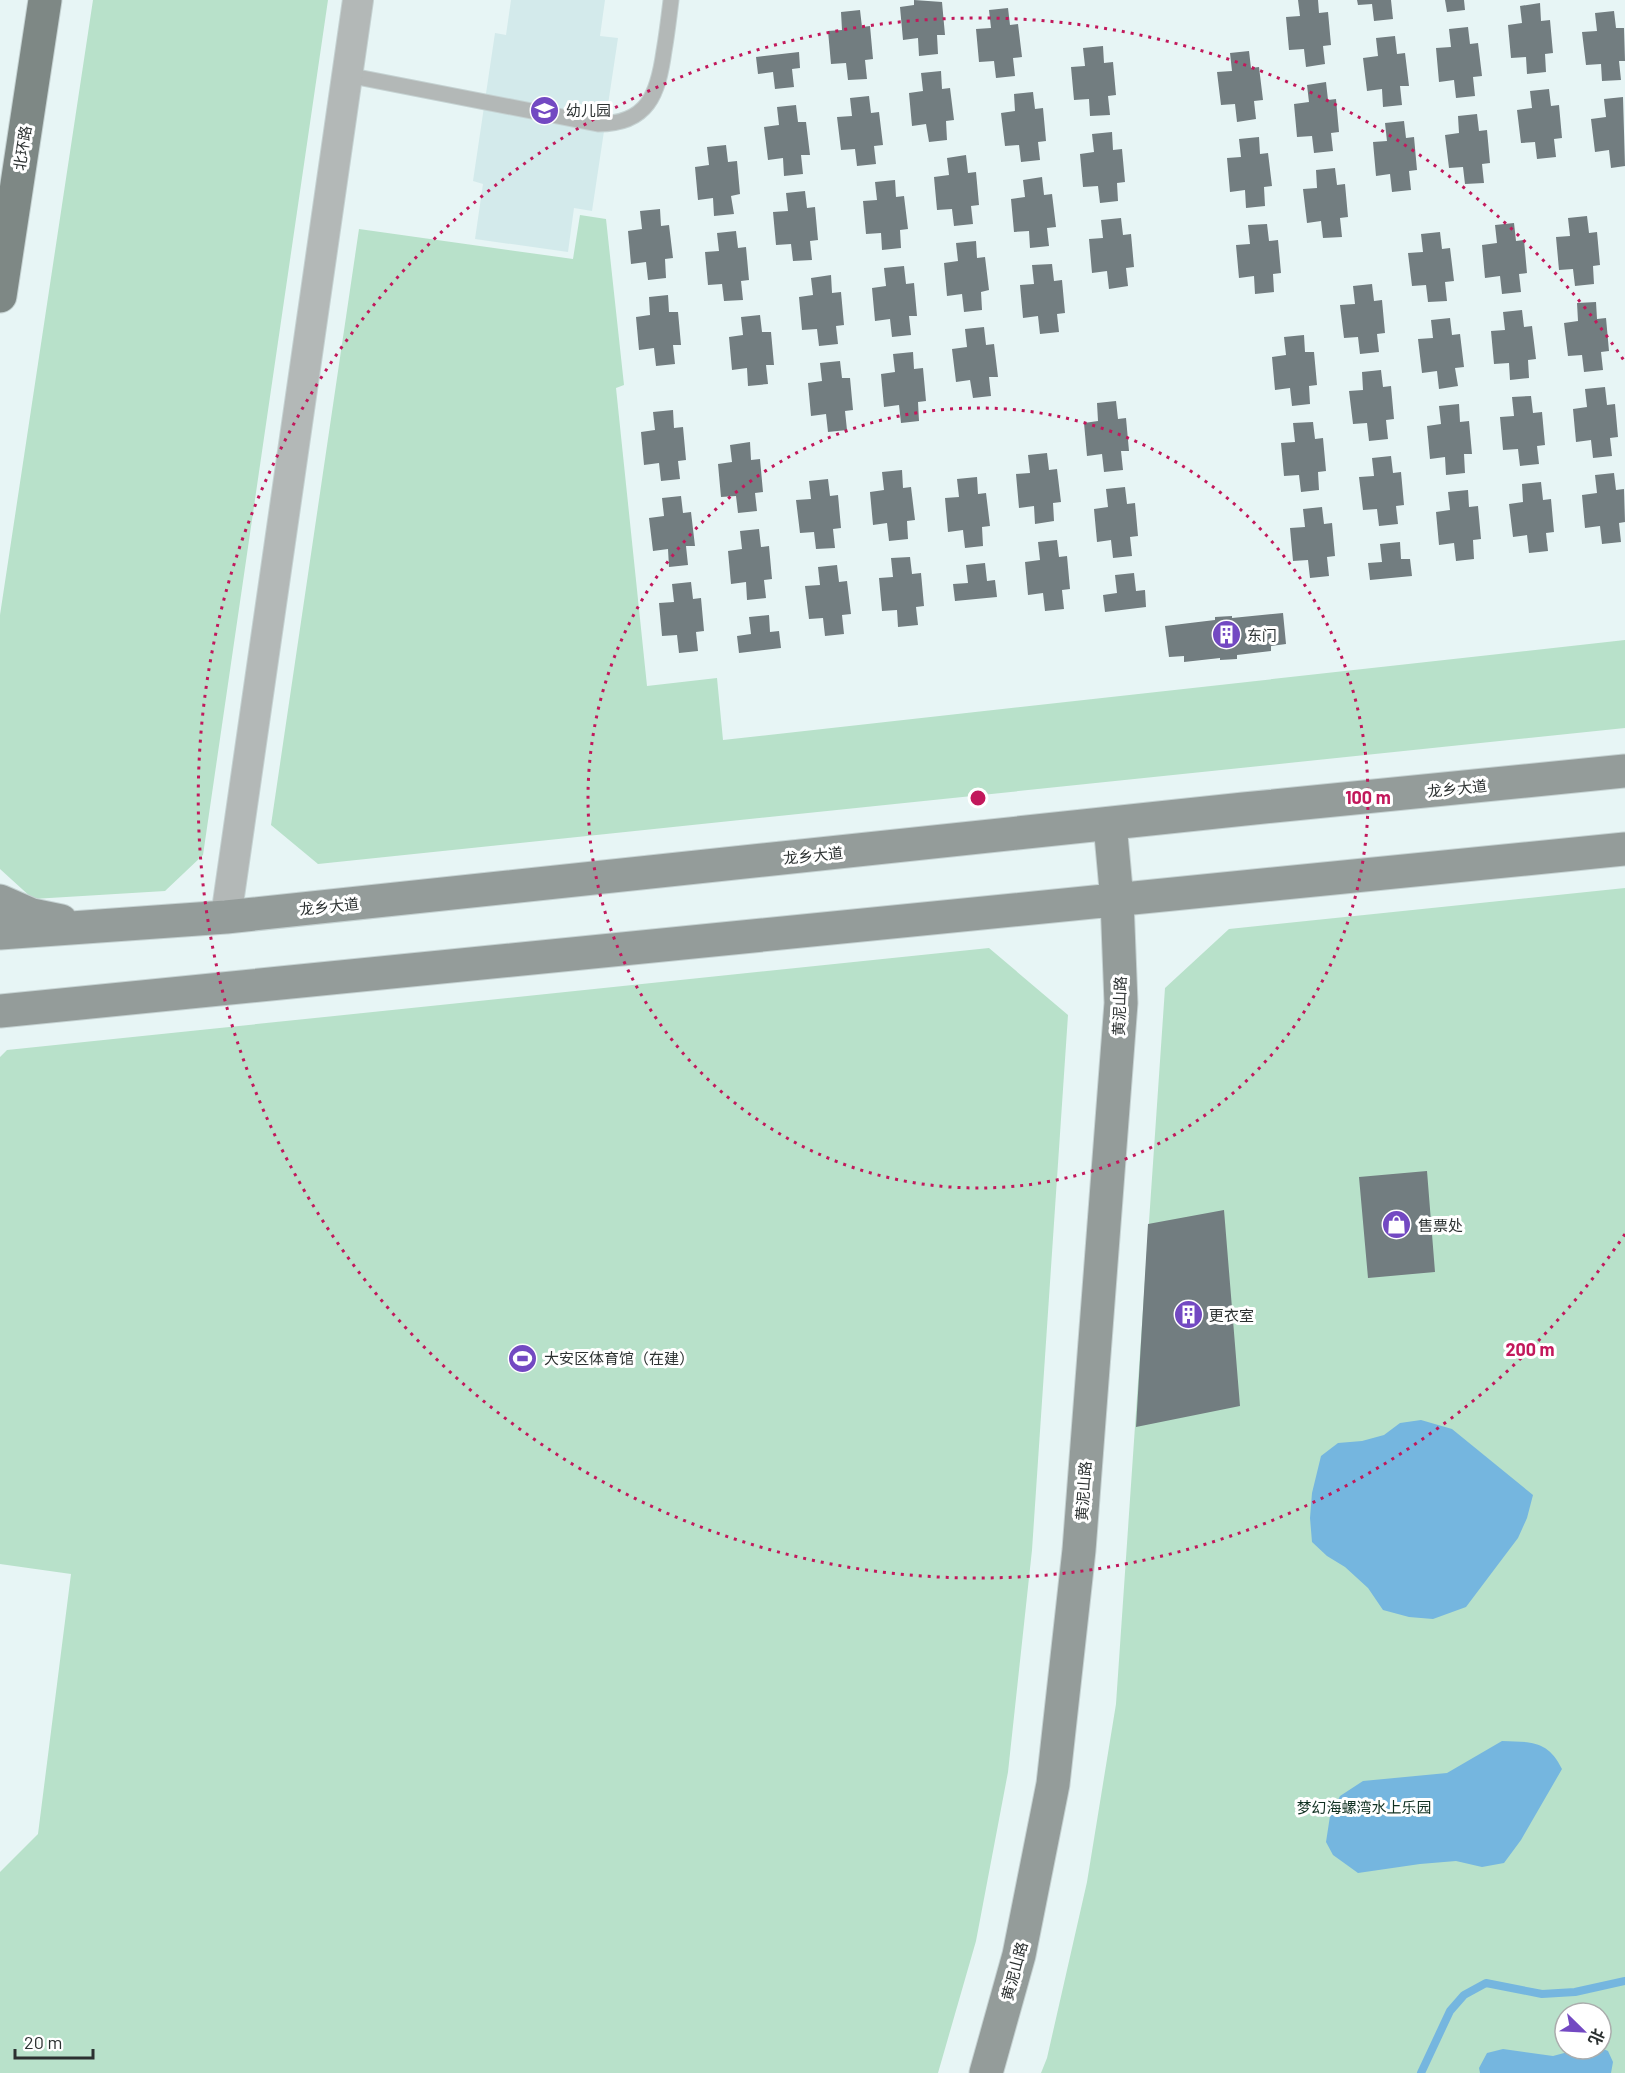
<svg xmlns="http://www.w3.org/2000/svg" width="1625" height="2073" font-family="Barlow,'Noto Sans SC',sans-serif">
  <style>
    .built { fill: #d3eaeb }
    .green { fill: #b8e1ca; fill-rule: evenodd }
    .water { fill: #75b6df }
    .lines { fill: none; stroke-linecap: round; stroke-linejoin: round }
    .stream { stroke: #75b6df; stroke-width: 8 }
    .building { fill: #727d80 }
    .service-casing { stroke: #c5d2d2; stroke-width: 17 }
    .minor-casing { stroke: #c5d2d2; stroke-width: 32 }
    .secondary-casing { stroke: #c5d2d2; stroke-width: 35 }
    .primary-casing { stroke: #c5d2d2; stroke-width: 35 }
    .service { stroke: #b3b8b7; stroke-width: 15 }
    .minor { stroke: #b3b8b7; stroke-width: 30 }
    .secondary { stroke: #949c9a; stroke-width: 33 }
    .primary { stroke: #7e8885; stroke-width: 33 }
    .ring { fill: none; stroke: #c2185b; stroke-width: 3; stroke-dasharray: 3 6 }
    .labels { text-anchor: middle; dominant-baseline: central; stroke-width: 6; stroke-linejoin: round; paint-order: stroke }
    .poi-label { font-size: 15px; fill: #2c3131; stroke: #fff; text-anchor: start }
    .street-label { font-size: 15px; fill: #2c3131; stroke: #fff }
    .park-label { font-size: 15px; fill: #103021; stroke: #fff }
    .centre { fill: #c2185b; stroke: #fff; stroke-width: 3 }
    .ring-label { font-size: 18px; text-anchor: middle; font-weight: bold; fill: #c2185b; stroke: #fff; stroke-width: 6; stroke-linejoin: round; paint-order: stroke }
  </style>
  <rect width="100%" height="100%" fill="#e7f5f5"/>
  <path class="built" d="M 511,0 L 605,0 L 600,36 L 618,38 L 592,211 L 574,208 L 568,252 L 475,239 L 483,184 L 473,181 L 495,33 L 506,35 Z"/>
  <path class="green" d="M 93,0 L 328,0 L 203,855 L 165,891 L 33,899 L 0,869 L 0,615 Z
    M 580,215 L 606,219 L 624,385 L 616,388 L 647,686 L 717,678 L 723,740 L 1625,640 L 1625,728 L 318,864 L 271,825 L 359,229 L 573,259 Z
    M 1625,888 L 1625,2073 L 1041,2073 L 1047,2058 L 1087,1882 L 1116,1704 L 1165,988 L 1229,929 ZM 1565,2013 L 1601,2013 L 1601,2049 L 1565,2049 Z
    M 989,948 L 1068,1015 L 1032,1550 L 1008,1772 L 976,1941 L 938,2073 L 0,2073 L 0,1872 L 38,1834 L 71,1574 L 0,1564 L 0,1057 L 7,1050 Z"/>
  <path class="water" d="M 1421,1420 L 1452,1429 L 1533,1495 L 1527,1518 L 1518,1538 L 1466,1607 L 1433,1619 L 1409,1617 L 1383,1610 L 1368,1588 L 1345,1567 L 1327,1556 L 1312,1542 L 1310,1518 L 1312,1493 L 1321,1456 L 1338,1443 L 1362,1441 L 1384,1435 L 1400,1423 Z
    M 1502,1741 C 1531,1742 1548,1740 1562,1769 L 1521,1840 L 1504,1863 L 1482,1867 L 1456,1861 L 1420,1864 L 1358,1873 L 1333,1855 L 1326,1842 L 1330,1816 L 1340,1796 L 1363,1781 L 1447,1773 Z
    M 1601,2048 L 1608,2051 L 1613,2062 L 1611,2073 L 1480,2073 L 1479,2068 L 1487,2053 L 1503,2049 L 1553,2056 L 1579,2049 Z"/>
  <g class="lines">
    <path class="stream" d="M 1421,2073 L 1450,2011 L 1464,1995 L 1486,1983 L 1542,1994 L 1575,1992 L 1625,1981"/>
  </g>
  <path class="building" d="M 914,0 L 942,2 L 945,35 L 937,35 L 938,54 L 919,56 L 918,38 L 903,40 L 900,7 L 914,5 Z
    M 1298,0 L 1318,0 L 1319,13 L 1328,12 L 1331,45 L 1323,46 L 1325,64 L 1306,67 L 1304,49 L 1289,50 L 1286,17 L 1300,16 Z
    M 1357,0 L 1391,0 L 1393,19 L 1374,21 L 1372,4 L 1358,5 Z
    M 1445,0 L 1464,0 L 1465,10 L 1447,12 Z
    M 1540,3 L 1541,21 L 1550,20 L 1553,53 L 1545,54 L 1546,72 L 1527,74 L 1526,57 L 1511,58 L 1508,25 L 1522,23 L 1520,6 Z
    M 1008,8 L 1010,25 L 1018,24 L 1022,57 L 1013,58 L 1015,76 L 996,78 L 994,61 L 979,62 L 976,29 L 991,28 L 989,10 Z
    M 860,10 L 862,27 L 870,26 L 873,59 L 865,60 L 867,79 L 848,80 L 846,63 L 831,64 L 828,31 L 842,30 L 841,12 Z
    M 1614,11 L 1616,28 L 1624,28 L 1625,61 L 1619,61 L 1621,80 L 1602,81 L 1601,64 L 1586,65 L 1582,32 L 1597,31 L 1595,13 Z
    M 1468,27 L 1470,44 L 1478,43 L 1482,76 L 1473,77 L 1475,96 L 1456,98 L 1454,80 L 1439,82 L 1436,48 L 1451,47 L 1449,29 Z
    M 1395,36 L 1397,54 L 1405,53 L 1409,86 L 1400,86 L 1402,105 L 1383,107 L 1382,89 L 1367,91 L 1363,58 L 1378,56 L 1376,38 Z
    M 1103,46 L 1104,63 L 1113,62 L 1116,95 L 1108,96 L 1110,115 L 1090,116 L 1089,99 L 1074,100 L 1071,67 L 1085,66 L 1083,48 Z
    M 1249,51 L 1251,68 L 1259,67 L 1263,100 L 1254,101 L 1256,119 L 1237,122 L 1235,104 L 1221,105 L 1217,72 L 1232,71 L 1230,53 Z
    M 799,52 L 800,68 L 792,69 L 794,87 L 775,89 L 773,72 L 758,74 L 756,57 Z
    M 941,71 L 942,89 L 950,88 L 954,120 L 946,121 L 947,140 L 929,142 L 926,124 L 912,126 L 909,93 L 923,91 L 921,73 Z
    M 1326,82 L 1328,100 L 1336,99 L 1339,132 L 1331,133 L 1333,151 L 1314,153 L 1312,136 L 1297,137 L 1294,104 L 1309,102 L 1307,85 Z
    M 1549,89 L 1551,106 L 1559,105 L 1562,138 L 1554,139 L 1556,157 L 1537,159 L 1535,142 L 1521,143 L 1517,110 L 1532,108 L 1530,91 Z
    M 1033,92 L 1035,109 L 1043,108 L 1046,141 L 1038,142 L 1040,160 L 1021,162 L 1019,145 L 1005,146 L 1001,113 L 1015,111 L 1014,94 Z
    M 869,96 L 871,113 L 879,112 L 883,145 L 874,146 L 876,164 L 857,166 L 855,149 L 841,150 L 837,117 L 852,116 L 850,98 Z
    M 1623,97 L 1625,166 L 1611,168 L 1609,150 L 1595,152 L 1591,119 L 1606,117 L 1604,99 Z
    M 796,105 L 798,122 L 806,122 L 810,155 L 801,155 L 803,174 L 784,176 L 783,158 L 768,160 L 764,127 L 779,125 L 777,107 Z
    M 1477,114 L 1479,131 L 1487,130 L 1490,163 L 1482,164 L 1484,183 L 1465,184 L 1463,167 L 1449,168 L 1445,135 L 1459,133 L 1458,116 Z
    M 1404,121 L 1406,138 L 1414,137 L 1417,170 L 1409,171 L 1411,190 L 1392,192 L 1390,174 L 1376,176 L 1373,142 L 1387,141 L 1385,123 Z
    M 1112,132 L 1113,150 L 1122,149 L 1125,182 L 1117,183 L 1118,201 L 1100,203 L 1098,186 L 1083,187 L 1080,154 L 1094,152 L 1092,134 Z
    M 1259,137 L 1260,154 L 1268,153 L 1272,186 L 1264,187 L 1265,206 L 1246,208 L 1245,190 L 1230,192 L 1227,158 L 1241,157 L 1239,139 Z
    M 726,145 L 728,162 L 737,161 L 740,194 L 731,196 L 734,214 L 714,216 L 713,198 L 698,200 L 695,167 L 709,165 L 707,147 Z
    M 966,155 L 968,173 L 976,172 L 979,205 L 971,206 L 973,224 L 954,226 L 952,209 L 937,210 L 934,177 L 949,175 L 947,158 Z
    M 1335,168 L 1337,185 L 1345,184 L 1348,217 L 1340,218 L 1342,237 L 1323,238 L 1321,221 L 1307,223 L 1303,189 L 1317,188 L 1316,170 Z
    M 1042,177 L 1044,195 L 1052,194 L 1056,227 L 1047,228 L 1049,246 L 1030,248 L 1029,231 L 1014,232 L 1011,199 L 1025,197 L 1023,180 Z
    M 895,180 L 896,197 L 904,196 L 908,229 L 900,230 L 901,248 L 882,250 L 881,233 L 866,234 L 863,201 L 877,200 L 875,182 Z
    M 805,191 L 807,208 L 815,207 L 818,240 L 810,241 L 812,260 L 793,261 L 791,244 L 776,245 L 773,212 L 788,211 L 786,193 Z
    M 660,209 L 661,226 L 669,225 L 673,258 L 665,259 L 666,278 L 648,280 L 646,262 L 631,264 L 628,231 L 642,229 L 640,211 Z
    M 1587,216 L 1589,233 L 1597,232 L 1600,265 L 1593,266 L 1594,284 L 1575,286 L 1573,269 L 1559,270 L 1556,237 L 1570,236 L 1568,218 Z
    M 1121,218 L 1123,235 L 1131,234 L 1134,267 L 1126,268 L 1128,286 L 1109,289 L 1107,271 L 1092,273 L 1089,239 L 1103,238 L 1101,220 Z
    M 1514,223 L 1516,241 L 1524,240 L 1527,273 L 1519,274 L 1521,292 L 1502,294 L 1500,276 L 1485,278 L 1482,245 L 1497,243 L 1495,225 Z
    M 1267,224 L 1269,241 L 1278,240 L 1281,273 L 1273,274 L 1274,292 L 1255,294 L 1254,276 L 1239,278 L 1236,245 L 1250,244 L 1248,225 Z
    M 736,231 L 738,248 L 746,247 L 749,280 L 741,281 L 743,300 L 724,301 L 722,284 L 708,285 L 705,252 L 719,251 L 717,233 Z
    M 1440,232 L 1442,249 L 1450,248 L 1454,281 L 1445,282 L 1447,301 L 1428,302 L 1426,285 L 1412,286 L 1408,253 L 1423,252 L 1421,234 Z
    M 976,241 L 977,258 L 985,257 L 989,290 L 981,292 L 982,310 L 964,312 L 962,294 L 947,296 L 944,263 L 958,261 L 956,243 Z
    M 1052,264 L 1054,281 L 1062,280 L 1065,313 L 1057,314 L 1059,332 L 1040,334 L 1038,316 L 1023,318 L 1020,285 L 1034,284 L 1032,265 Z
    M 904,266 L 906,284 L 914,283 L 917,316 L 909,316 L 911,335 L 892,337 L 890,319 L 875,321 L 872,288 L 886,286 L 884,268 Z
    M 831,275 L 832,293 L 841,292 L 844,325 L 836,326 L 838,344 L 819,346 L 817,329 L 802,330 L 799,297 L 813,295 L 811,278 Z
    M 1372,284 L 1374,301 L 1382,300 L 1385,333 L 1377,334 L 1379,352 L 1360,354 L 1358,337 L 1344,338 L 1340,305 L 1355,304 L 1353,286 Z
    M 668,295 L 669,312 L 678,312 L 681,345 L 673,345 L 675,364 L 656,366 L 654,348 L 639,350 L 636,317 L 650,315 L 649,297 Z
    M 1596,302 L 1597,319 L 1606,318 L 1609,351 L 1601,352 L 1603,370 L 1584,372 L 1582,355 L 1568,356 L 1564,323 L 1578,321 L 1577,303 Z
    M 1522,310 L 1524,327 L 1532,326 L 1536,359 L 1528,360 L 1529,378 L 1510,380 L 1509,363 L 1494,364 L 1491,331 L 1505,330 L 1503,312 Z
    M 760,315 L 762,332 L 771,332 L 774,365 L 766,365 L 768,384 L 748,386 L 747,368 L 732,370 L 729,337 L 743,335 L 741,317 Z
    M 1450,318 L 1452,335 L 1460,334 L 1464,367 L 1455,368 L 1458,386 L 1439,389 L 1437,371 L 1422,373 L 1418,339 L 1433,338 L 1431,320 Z
    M 984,327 L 986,345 L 994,344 L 998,377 L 989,377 L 991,396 L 973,398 L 970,380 L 956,382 L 952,349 L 967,347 L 965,329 Z
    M 1304,335 L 1305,352 L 1314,352 L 1317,385 L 1309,386 L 1310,404 L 1292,406 L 1290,388 L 1275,390 L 1272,357 L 1286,355 L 1284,337 Z
    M 913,352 L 914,369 L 923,368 L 926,401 L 918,402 L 919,421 L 901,423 L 899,405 L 884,407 L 881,374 L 895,372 L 893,354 Z
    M 840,361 L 842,378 L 850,378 L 853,410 L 845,411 L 847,430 L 828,432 L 826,414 L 811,416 L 808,383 L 822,381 L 820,363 Z
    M 1381,370 L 1383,387 L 1391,386 L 1394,419 L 1386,420 L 1388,439 L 1369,441 L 1367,423 L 1353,424 L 1349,391 L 1363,390 L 1362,372 Z
    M 1605,387 L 1607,405 L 1615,404 L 1618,437 L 1610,438 L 1612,456 L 1593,458 L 1591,440 L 1576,442 L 1573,409 L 1587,407 L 1585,389 Z
    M 1531,396 L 1533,413 L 1542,412 L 1545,445 L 1537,446 L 1539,464 L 1520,466 L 1518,449 L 1503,450 L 1500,417 L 1514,416 L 1512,397 Z
    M 1116,401 L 1118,419 L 1126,418 L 1129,451 L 1121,451 L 1123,470 L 1104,472 L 1102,454 L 1087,456 L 1084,423 L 1098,421 L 1097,403 Z
    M 1459,404 L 1460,422 L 1469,421 L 1472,454 L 1464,454 L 1465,473 L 1446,475 L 1445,457 L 1430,459 L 1427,426 L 1441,424 L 1439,406 Z
    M 673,410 L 674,428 L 683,427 L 686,460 L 678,461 L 680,479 L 661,481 L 659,463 L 644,465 L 641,432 L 655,430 L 653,412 Z
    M 1313,422 L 1315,439 L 1323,438 L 1326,471 L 1318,472 L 1319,490 L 1301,492 L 1299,475 L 1284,476 L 1281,443 L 1295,442 L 1293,423 Z
    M 750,442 L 751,460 L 760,459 L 763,492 L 755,493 L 757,511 L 738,513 L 736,496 L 721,497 L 718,464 L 732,462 L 730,445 Z
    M 1047,453 L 1049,470 L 1057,469 L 1061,502 L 1053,503 L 1054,521 L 1035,524 L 1034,506 L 1019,508 L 1016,474 L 1030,473 L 1028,455 Z
    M 1391,456 L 1393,473 L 1401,472 L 1404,505 L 1396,506 L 1398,524 L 1379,526 L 1377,509 L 1363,510 L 1359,477 L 1374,476 L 1372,458 Z
    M 902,470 L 903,488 L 911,487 L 915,520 L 907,521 L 908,539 L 889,541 L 887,523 L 873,525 L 870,492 L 884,490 L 882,472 Z
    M 1614,473 L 1616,490 L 1624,489 L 1625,522 L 1619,523 L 1621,542 L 1602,544 L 1600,526 L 1585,528 L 1582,495 L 1597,493 L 1595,475 Z
    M 977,477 L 978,494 L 986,493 L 990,526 L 982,527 L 983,546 L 965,548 L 963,530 L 948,532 L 945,498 L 959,497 L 957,479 Z
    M 828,479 L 830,496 L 838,495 L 841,528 L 833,529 L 835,548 L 816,549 L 814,532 L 800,533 L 796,500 L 811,499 L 809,481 Z
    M 1541,482 L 1543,500 L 1551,499 L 1554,532 L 1546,533 L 1548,551 L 1529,553 L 1527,535 L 1513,537 L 1509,504 L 1523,502 L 1522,484 Z
    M 1125,487 L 1127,504 L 1135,503 L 1138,536 L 1130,537 L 1132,556 L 1113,558 L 1111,540 L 1097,542 L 1094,509 L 1108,507 L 1106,489 Z
    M 1468,490 L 1469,507 L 1478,506 L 1481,539 L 1473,540 L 1474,559 L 1456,561 L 1454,543 L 1439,545 L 1436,512 L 1450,510 L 1448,492 Z
    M 681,496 L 683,513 L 691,512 L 695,546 L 686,546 L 688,565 L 669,567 L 668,549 L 653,551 L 649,518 L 664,516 L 662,498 Z
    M 1322,507 L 1324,524 L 1332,523 L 1335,556 L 1327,557 L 1329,576 L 1310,578 L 1308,560 L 1293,561 L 1290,528 L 1305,527 L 1303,509 Z
    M 759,529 L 761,547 L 769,546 L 772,579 L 764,580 L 766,598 L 747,600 L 746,582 L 731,584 L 728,551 L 742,549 L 740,531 Z
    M 1057,540 L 1059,557 L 1067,556 L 1070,589 L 1062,590 L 1064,609 L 1045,611 L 1043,593 L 1028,595 L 1025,562 L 1040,560 L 1038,542 Z
    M 1400,542 L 1401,559 L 1410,559 L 1412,576 L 1370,580 L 1368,563 L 1382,562 L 1380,544 Z
    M 910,557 L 912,574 L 921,573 L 924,606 L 916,607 L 918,625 L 898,627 L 897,610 L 882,611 L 879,578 L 893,577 L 891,558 Z
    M 985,563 L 987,581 L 995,580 L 997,597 L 955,601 L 953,584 L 968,583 L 966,565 Z
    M 837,565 L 839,582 L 847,581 L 851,614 L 842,615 L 844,634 L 825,636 L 823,618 L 809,619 L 805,586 L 820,585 L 818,567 Z
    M 1134,573 L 1136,591 L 1145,590 L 1146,607 L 1105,612 L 1103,595 L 1117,593 L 1115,575 Z
    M 691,582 L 693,599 L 701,598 L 704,631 L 696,632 L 698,651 L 679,653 L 677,635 L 662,636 L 659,603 L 674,602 L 672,584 Z
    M 1283,613 L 1286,644 L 1271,646 L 1271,651 L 1237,655 L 1237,659 L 1220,660 L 1220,658 L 1184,662 L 1184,656 L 1169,657 L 1165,626 L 1215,620 L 1215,617 L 1232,616 L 1232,618 Z
    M 769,615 L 770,632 L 779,631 L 781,648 L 739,653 L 737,636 L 751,634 L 749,617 Z
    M 1427,1171 L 1435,1272 L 1368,1278 L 1359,1177 Z
    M 1224,1210 L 1240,1406 L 1136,1427 L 1148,1224 Z"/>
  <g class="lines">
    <defs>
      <path id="service" d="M 347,75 L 598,124 C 648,124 658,94 664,51 C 667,34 669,17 671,0"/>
      <path id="minor" d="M 226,917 L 358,0"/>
      <path id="secondary" d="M 0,901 L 32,915 L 61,921
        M 0,933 L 226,917 L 1244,809 L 1625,771
        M 0,1011 L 1625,849
        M 986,2073 L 1019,1955 L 1053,1784 L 1079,1550 L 1121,1003 L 1117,900 L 1110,824"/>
      <path id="primary" d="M 0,296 L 45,0"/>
    </defs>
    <use href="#service" class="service-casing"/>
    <use href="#minor" class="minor-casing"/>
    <use href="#secondary" class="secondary-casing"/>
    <use href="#primary" class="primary-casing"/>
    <use href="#service" class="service"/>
    <use href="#minor" class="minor"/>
    <use href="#secondary" class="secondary"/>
    <use href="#primary" class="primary"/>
  </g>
  <g class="ring">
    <circle cx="978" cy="798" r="390"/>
    <path d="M1625 1234A780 780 0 1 1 1625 362"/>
  </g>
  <defs>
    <symbol id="school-disc" viewBox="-11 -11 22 22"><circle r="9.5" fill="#7349c2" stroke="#fff"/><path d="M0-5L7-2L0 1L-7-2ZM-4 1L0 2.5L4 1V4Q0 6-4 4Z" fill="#fff"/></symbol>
    <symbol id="building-disc" viewBox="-11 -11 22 22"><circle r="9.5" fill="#7349c2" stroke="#fff"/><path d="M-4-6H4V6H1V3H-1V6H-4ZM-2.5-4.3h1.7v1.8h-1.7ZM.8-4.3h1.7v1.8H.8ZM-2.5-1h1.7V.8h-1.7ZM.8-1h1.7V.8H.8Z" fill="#fff"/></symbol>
    <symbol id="shop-disc" viewBox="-11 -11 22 22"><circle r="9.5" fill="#7349c2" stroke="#fff"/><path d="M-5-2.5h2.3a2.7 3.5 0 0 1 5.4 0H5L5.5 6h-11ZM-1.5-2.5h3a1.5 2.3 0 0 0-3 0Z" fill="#fff"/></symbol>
    <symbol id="stadium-disc" viewBox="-11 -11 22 22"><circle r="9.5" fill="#7349c2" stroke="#fff"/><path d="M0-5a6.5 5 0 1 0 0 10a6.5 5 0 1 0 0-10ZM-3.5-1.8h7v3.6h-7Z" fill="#fff"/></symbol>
  </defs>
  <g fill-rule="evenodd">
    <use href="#school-disc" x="528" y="94" width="33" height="33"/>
    <use href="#building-disc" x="1210" y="618" width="33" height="33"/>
    <use href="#shop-disc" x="1380" y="1208" width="33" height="33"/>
    <use href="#building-disc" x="1172" y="1298" width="33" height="33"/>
    <use href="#stadium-disc" x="506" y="1342" width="33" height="33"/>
  </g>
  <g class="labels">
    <g class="poi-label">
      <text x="566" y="110">幼儿园</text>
      <text x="1247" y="635">东门</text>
      <text x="1418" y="1225">售票处</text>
      <text x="1209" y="1315">更衣室</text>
      <text x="544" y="1358">大安区体育馆（在建）</text>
    </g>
    <g class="street-label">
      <text transform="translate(22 148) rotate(-81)">北环路</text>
      <text transform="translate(1457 788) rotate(-6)">龙乡大道</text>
      <text transform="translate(813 855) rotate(-6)">龙乡大道</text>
      <text transform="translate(329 906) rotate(-6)">龙乡大道</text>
      <text transform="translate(1119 1006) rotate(-88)">黄泥山路</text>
      <text transform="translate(1083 1491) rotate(-86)">黄泥山路</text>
      <text transform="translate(1014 1971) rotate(-75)">黄泥山路</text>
    </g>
    <g class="park-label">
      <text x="1364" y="1807">梦幻海螺湾水上乐园</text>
    </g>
  </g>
  <circle cx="978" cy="798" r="9" class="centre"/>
  <g class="ring-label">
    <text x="1368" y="804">100 m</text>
    <text x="1530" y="1356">200 m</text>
  </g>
  <g transform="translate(1583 2031) rotate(114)"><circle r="28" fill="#ffffff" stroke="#abadad" stroke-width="1.5"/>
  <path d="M0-4.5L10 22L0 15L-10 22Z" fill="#7349c2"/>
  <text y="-9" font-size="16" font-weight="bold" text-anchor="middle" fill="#2c3131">北</text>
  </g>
  <path d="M15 2049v9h78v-9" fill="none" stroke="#2c3131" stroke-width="3"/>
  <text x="24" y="2049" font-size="18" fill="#2c3131" stroke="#ffffff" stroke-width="4.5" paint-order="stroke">20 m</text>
</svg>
